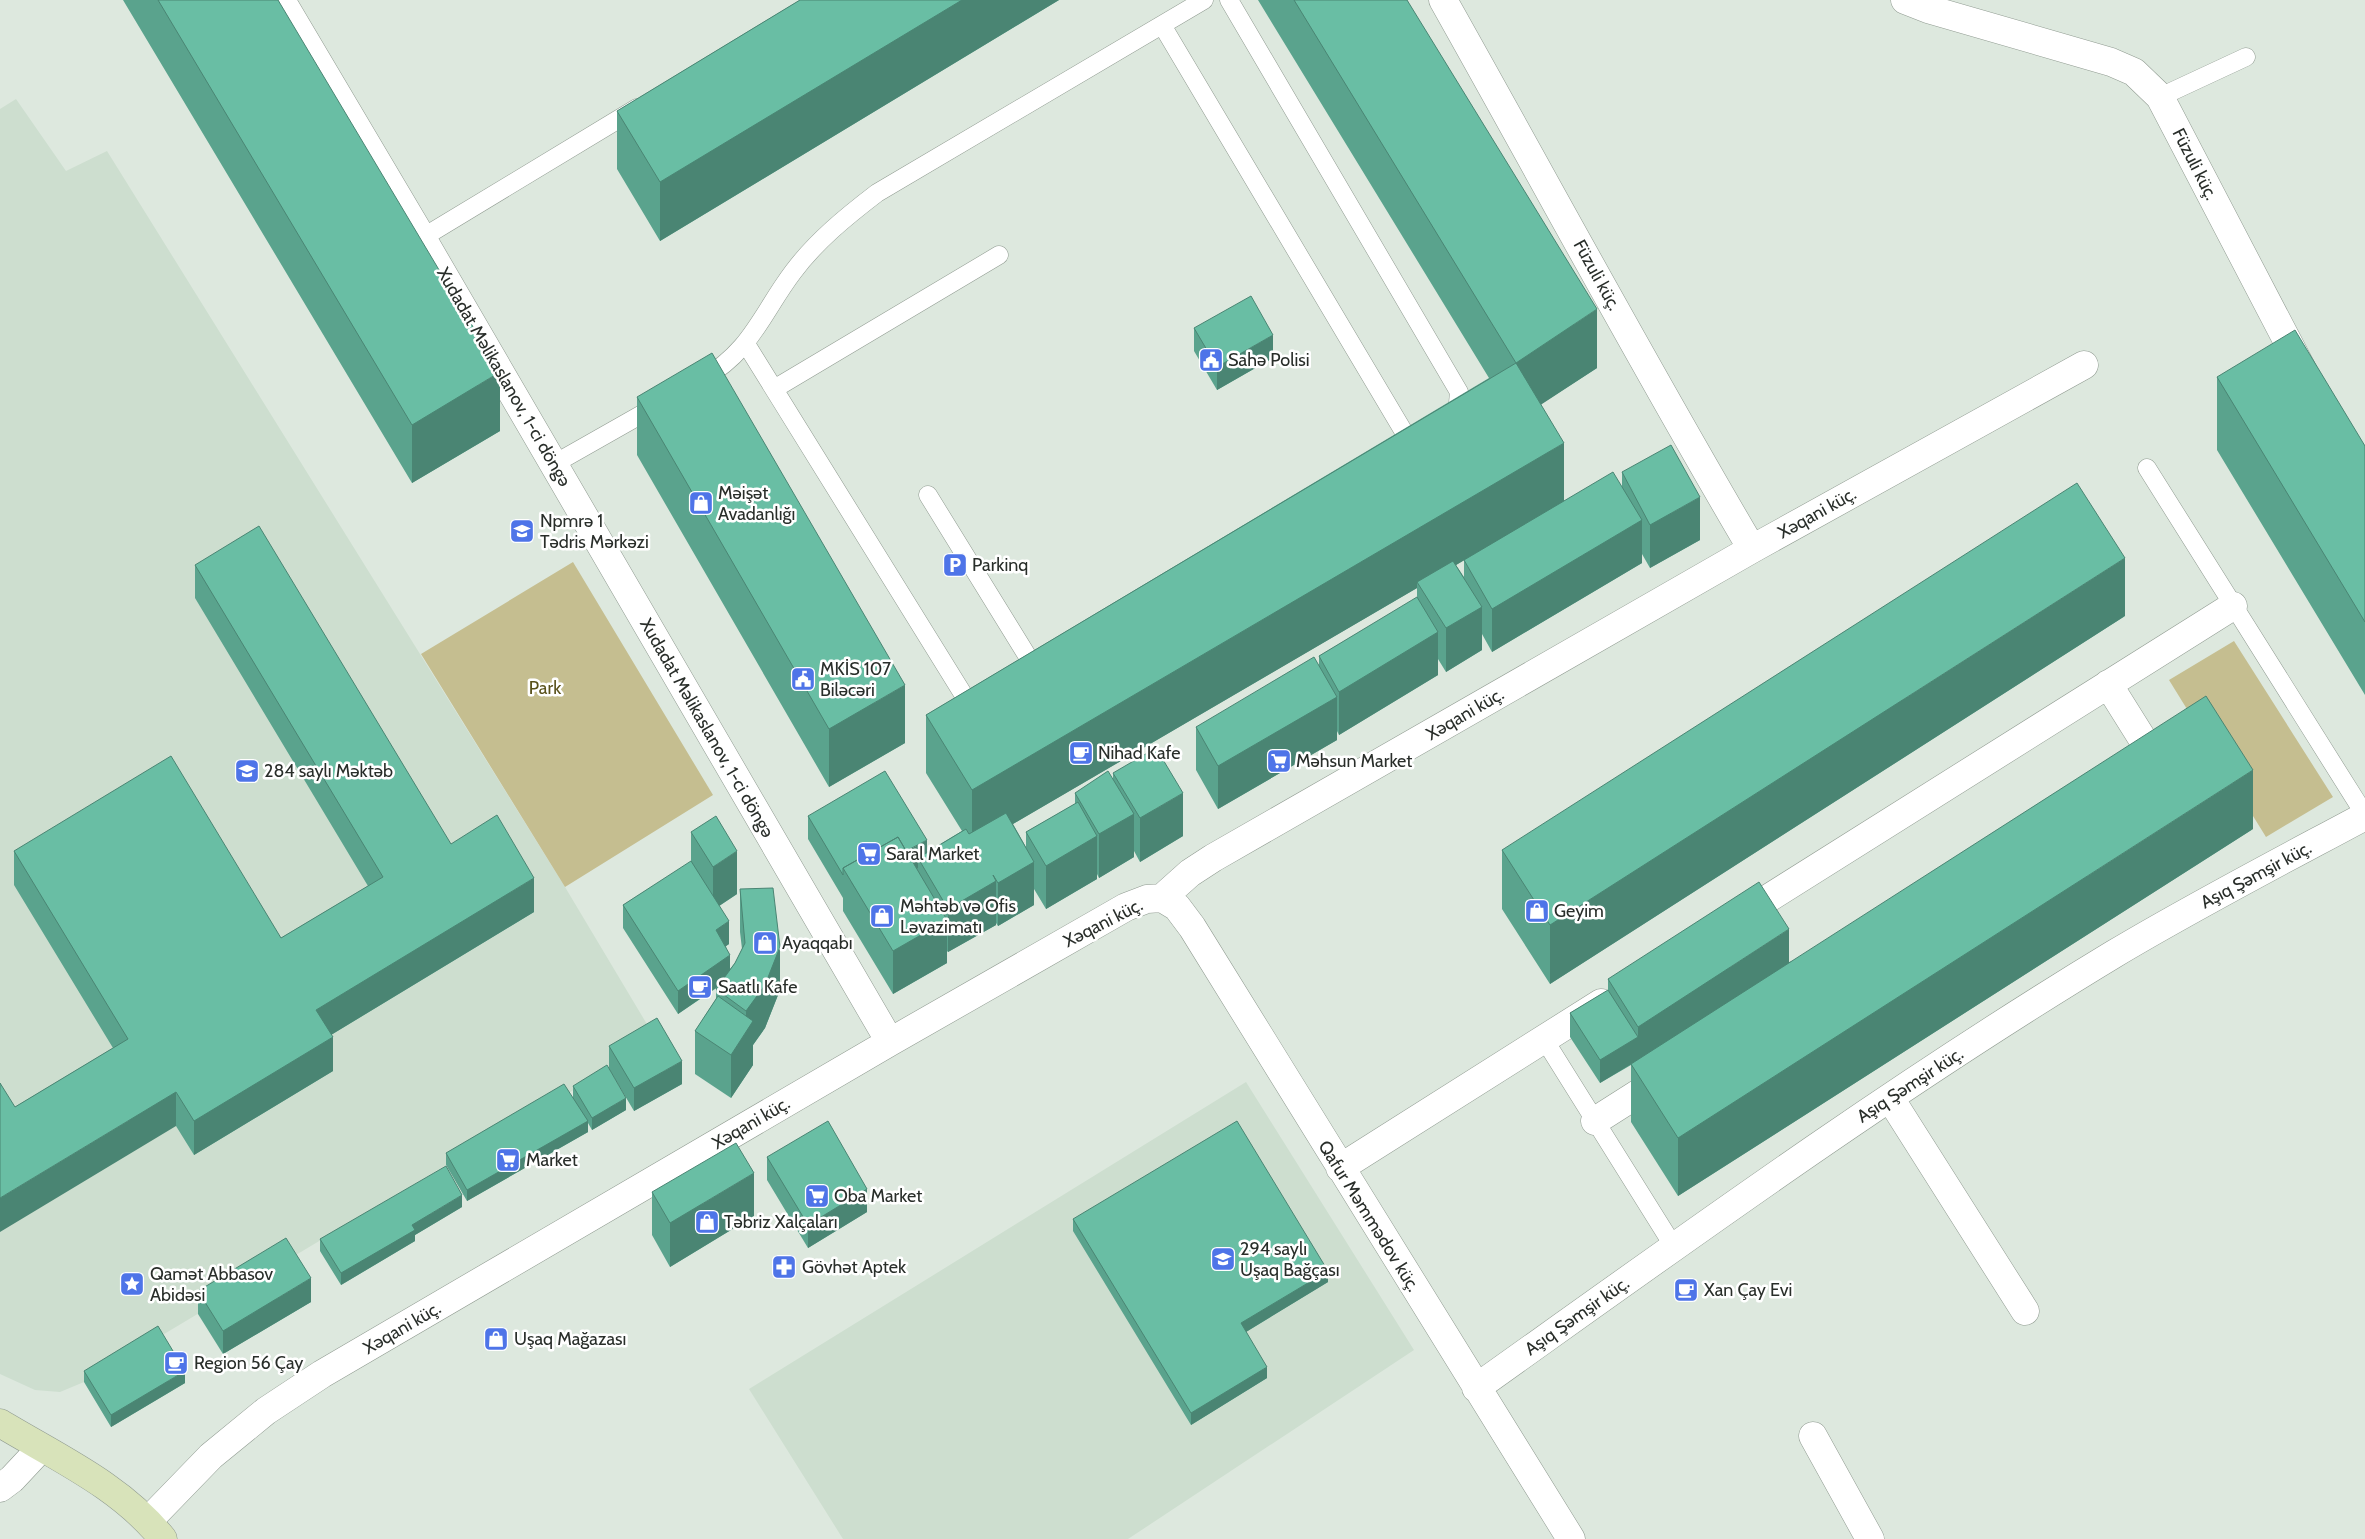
<svg xmlns="http://www.w3.org/2000/svg" width="2365" height="1539" font-family="Cabin,sans-serif">
  <style>
    .built { fill: #cddecf }
    .green { fill: #c5be90 }
    .lines { fill: none; stroke-linecap: round; stroke-linejoin: round }
    .lane-casing { stroke: #909b91; stroke-width: 19 }
    .street-casing { stroke: #909b91; stroke-width: 29 }
    .secondary-casing { stroke: #909b91; stroke-width: 29 }
    .lane { stroke: #fff; stroke-width: 18 }
    .street { stroke: #fff; stroke-width: 28 }
    .secondary { stroke: #d8e3ba; stroke-width: 28 }
    .wall { fill: #5aa38d; fill-rule: evenodd }
    .shaded-wall { fill: #4a8573 }
    .building { fill: #69bea4; stroke: #4a8573 }
    .labels { text-anchor: middle; dominant-baseline: central; stroke-width: 5; stroke-linejoin: round; paint-order: stroke }
    .street-label { font-size: 18px; fill: #292e2a; stroke: #fff }
    .poi-label { font-size: 18px; fill: #292e2a; stroke: #fff; text-anchor: start }
    .park-label { font-size: 18px; fill: #59511b; stroke: #fff }
  </style>
  <rect width="100%" height="100%" fill="#dde8de"/>
  <path class="built" d="M 16,99 L 66,171 L 107,151 L 565,887 L 657,1041 L 446,1165 L 84,1382 L 60,1392 L 35,1390 L 0,1374 L 0,109 Z
    M 1246,1082 L 1414,1350 L 1128,1539 L 843,1539 L 749,1389 Z"/>
  <path class="green" d="M 573,562 L 713,795 L 565,887 L 421,654 Z
    M 2234,641 L 2333,797 L 2266,837 L 2169,680 Z"/>
  <g class="lines">
    <defs>
      <path id="lane" d="M 1229,0 L 1459,392 L 1457,414 L 1453,420
        M 1162,25 L 1414,449
        M 2160,97 L 2246,57
        M 422,238 L 637,108
        M 746,344 L 963,694 L 975,710 L 978,709
        M 702,379 C 751,352 762,313 793,272 C 816,241 847,216 877,193 L 1204,0
        M 774,389 L 999,255
        M 554,464 L 658,405
        M 2147,468 L 2365,815
        M 928,495 L 1039,675
        M 1544,1039 L 1674,1247"/>
      <path id="street" d="M 281,0 L 422,238 L 890,1042
        M 1443,0 C 1546,183 1645,368 1752,549
        M 1905,0 L 1928,9 L 2111,62 L 2134,72 L 2160,97 L 2302,369
        M 2108,684 L 2160,767
        M 1162,898 L 1177,907 L 1192,927 L 1571,1539
        M 1737,918 L 2233,606
        M 1890,1098 L 2025,1311
        M 1595,1121 L 1661,1079
        M 1340,1168 L 1601,1003
        M 1476,1388 C 1685,1239 1894,1087 2114,954 C 2196,905 2281,861 2365,816
        M 1813,1436 L 1870,1539
        M 0,1488 L 12,1479 L 41,1448
        M 148,1521 L 211,1456 L 266,1411 L 322,1374 L 890,1042 L 1126,907 L 1147,899 L 1162,898 L 1190,873 L 1213,858 L 1752,549 L 2084,365"/>
      <path id="secondary" d="M 0,1423 C 56,1457 121,1486 163,1539"/>
    </defs>
    <use href="#lane" class="lane-casing"/>
    <use href="#street" class="street-casing"/>
    <use href="#secondary" class="secondary-casing"/>
    <use href="#lane" class="lane"/>
    <use href="#street" class="street"/>
    <use href="#secondary" class="secondary"/>
  </g>
  <path class="wall" d="M 123,0 L 278,0 L 500,431 L 412,483 Z
    M 800,0 L 1059,0 L 660,241 L 617,169 L 617,111 Z
    M 1258,0 L 1407,0 L 1597,368 L 1541,404 L 1564,501 L 1622,487 L 1622,472 L 1700,540 L 1650,568 L 1642,554 L 1642,563 L 1492,652 L 1482,634 L 1482,650 L 1446,672 L 1438,659 L 1438,675 L 1339,735 L 1337,731 L 1337,740 L 1218,809 L 1196,770 L 1196,727 L 1319,665 L 1319,656 L 1417,598 L 1417,588 L 1013,824 L 1026,847 L 1026,832 L 1075,804 L 1075,793 L 1113,779 L 1113,773 L 1183,836 L 1140,862 L 1134,851 L 1134,857 L 1099,878 L 1097,874 L 1097,879 L 1046,909 L 1034,889 L 1034,905 L 998,926 L 996,923 L 996,925 L 948,952 L 947,951 L 947,963 L 893,994 L 843,911 L 843,898 L 808,839 L 808,816 L 927,852 L 962,831 L 926,773 L 926,715 L 1489,378 ZM 1464,560 L 1464,577 L 1456,565 Z
    M 1194,328 L 1273,358 L 1217,390 L 1194,351 Z
    M 2217,377 L 2365,446 L 2365,695 L 2217,450 Z
    M 637,397 L 905,743 L 829,787 L 637,455 Z
    M 195,565 L 451,844 L 534,912 L 331,1035 L 333,1071 L 194,1155 L 176,1126 L 15,1107 L 113,1048 L 14,885 L 14,851 L 281,938 L 368,886 L 195,598 Z
    M 2125,616 L 1550,984 L 1502,909 L 1502,850 Z
    M 2253,829 L 1678,1196 L 1631,1122 L 1631,1065 L 1600,1083 L 1570,1037 L 1570,1013 L 1608,990 L 1608,979 L 1789,962 Z
    M 691,832 L 737,894 L 719,906 L 729,944 L 726,946 L 730,969 L 735,963 L 742,949 L 740,932 L 740,889 L 780,990 L 765,1028 L 753,1045 L 753,1065 L 731,1098 L 695,1074 L 695,1031 L 716,999 L 716,989 L 718,987 L 678,1014 L 623,928 L 623,905 L 691,862 Z
    M 609,1046 L 682,1084 L 634,1111 L 609,1069 Z
    M 573,1086 L 626,1110 L 592,1130 L 588,1123 L 588,1132 L 467,1201 L 446,1165 L 446,1153 L 573,1097 Z
    M 767,1157 L 867,1212 L 808,1248 L 767,1180 Z
    M 652,1192 L 754,1216 L 670,1267 L 652,1235 Z
    M 462,1207 L 415,1235 L 415,1241 L 341,1285 L 320,1251 L 320,1239 Z
    M 1073,1219 L 1328,1282 L 1246,1332 L 1267,1378 L 1191,1425 L 1073,1231 Z
    M 198,1291 L 311,1302 L 223,1354 L 198,1314 Z
    M 84,1371 L 185,1383 L 111,1427 L 84,1382 Z"/>
  <path class="shaded-wall" d="M 962,0 L 1059,0 L 660,241 L 660,182 Z
    M 1597,309 L 1597,368 L 1516,421 L 1516,363 Z
    M 1273,335 L 1273,358 L 1217,390 L 1217,367 Z
    M 500,372 L 500,431 L 412,483 L 412,425 Z
    M 1564,443 L 1564,502 L 1420,586 L 1417,582 L 1417,588 L 972,848 L 972,790 Z
    M 1700,497 L 1700,540 L 1650,568 L 1650,525 Z
    M 1642,520 L 1642,563 L 1492,652 L 1492,609 Z
    M 2125,558 L 2125,616 L 1550,984 L 1550,925 Z
    M 1482,607 L 1482,650 L 1446,672 L 1446,628 Z
    M 1438,632 L 1438,675 L 1339,735 L 1339,692 Z
    M 905,685 L 905,743 L 829,787 L 829,729 Z
    M 1337,697 L 1337,740 L 1218,809 L 1218,766 Z
    M 2253,770 L 2253,829 L 1678,1196 L 1678,1138 Z
    M 1183,793 L 1183,836 L 1140,862 L 1140,818 Z
    M 1134,814 L 1134,857 L 1099,878 L 1099,834 Z
    M 1097,836 L 1097,879 L 1046,909 L 1046,866 Z
    M 927,840 L 927,863 L 918,858 L 918,868 L 862,899 L 851,882 Z
    M 737,851 L 737,894 L 713,910 L 713,867 Z
    M 1034,862 L 1034,905 L 998,926 L 998,883 Z
    M 534,878 L 534,912 L 316,1044 L 316,1010 Z
    M 996,881 L 996,925 L 948,952 L 948,909 Z
    M 947,920 L 947,963 L 893,994 L 893,951 Z
    M 729,921 L 729,944 L 716,953 L 716,930 Z
    M 1789,929 L 1789,963 L 1638,1060 L 1600,1083 L 1600,1060 L 1638,1037 L 1638,1027 Z
    M 780,947 L 780,990 L 765,1028 L 753,1045 L 753,1065 L 731,1098 L 731,1055 L 746,1032 L 746,1011 Z
    M 730,955 L 730,978 L 678,1014 L 678,991 Z
    M 333,1037 L 333,1071 L 194,1155 L 194,1121 Z
    M 682,1061 L 682,1084 L 634,1111 L 634,1088 Z
    M 176,1092 L 176,1126 L 0,1232 L 0,1198 Z
    M 626,1098 L 626,1110 L 592,1130 L 592,1118 Z
    M 588,1121 L 588,1132 L 467,1201 L 467,1190 Z
    M 754,1173 L 754,1216 L 670,1267 L 670,1223 Z
    M 867,1189 L 867,1212 L 808,1248 L 808,1225 Z
    M 462,1195 L 462,1207 L 415,1235 L 415,1241 L 341,1285 L 341,1273 L 412,1225 Z
    M 1328,1271 L 1328,1282 L 1241,1335 L 1241,1323 Z
    M 311,1278 L 311,1302 L 223,1354 L 223,1331 Z
    M 1267,1367 L 1267,1378 L 1191,1425 L 1191,1413 Z
    M 185,1371 L 185,1383 L 111,1427 L 111,1415 Z"/>
  <path class="building" d="M 158,0 L 278,0 L 500,372 L 412,425 Z
    M 800,0 L 962,0 L 660,182 L 617,111 Z
    M 1294,0 L 1407,0 L 1597,309 L 1516,363 Z
    M 1251,296 L 1273,335 L 1217,367 L 1194,328 Z
    M 2295,330 L 2365,446 L 2365,622 L 2217,377 Z
    M 712,353 L 905,685 L 829,729 L 637,397 Z
    M 1516,363 L 1564,443 L 972,790 L 926,715 Z
    M 1671,445 L 1700,497 L 1650,525 L 1622,472 Z
    M 1613,472 L 1642,520 L 1492,609 L 1464,560 Z
    M 2077,483 L 2125,558 L 1550,925 L 1502,850 Z
    M 259,526 L 451,844 L 497,815 L 534,878 L 316,1010 L 333,1037 L 194,1121 L 176,1092 L 0,1198 L 0,1083 L 15,1107 L 128,1039 L 14,851 L 171,756 L 281,938 L 383,877 L 195,565 Z
    M 1453,561 L 1482,607 L 1446,628 L 1417,582 Z
    M 1417,597 L 1438,632 L 1339,692 L 1319,656 Z
    M 1314,657 L 1337,697 L 1218,766 L 1196,727 Z
    M 2206,696 L 2253,770 L 1678,1138 L 1631,1064 Z
    M 1156,748 L 1183,793 L 1140,818 L 1113,773 Z
    M 885,771 L 927,840 L 906,851 L 898,837 L 843,868 L 843,875 L 808,816 Z
    M 1108,771 L 1134,814 L 1099,834 L 1075,793 Z
    M 1078,802 L 1097,836 L 1046,866 L 1026,832 Z
    M 1006,813 L 1034,862 L 998,883 L 993,875 L 996,881 L 948,909 L 918,858 L 966,829 L 969,834 Z
    M 716,816 L 737,851 L 713,867 L 691,832 Z
    M 898,837 L 947,920 L 893,951 L 843,868 Z
    M 691,861 L 729,921 L 716,930 L 730,955 L 678,991 L 623,905 Z
    M 1759,882 L 1789,929 L 1638,1027 L 1608,979 Z
    M 773,888 L 780,947 L 765,985 L 746,1011 L 716,989 L 735,963 L 745,943 L 740,889 Z
    M 1608,990 L 1638,1037 L 1600,1060 L 1570,1013 Z
    M 718,996 L 753,1021 L 731,1055 L 695,1031 Z
    M 657,1018 L 682,1061 L 634,1088 L 609,1046 Z
    M 607,1065 L 626,1098 L 592,1118 L 573,1086 Z
    M 564,1084 L 588,1121 L 467,1190 L 446,1153 Z
    M 828,1121 L 867,1189 L 808,1225 L 767,1157 Z
    M 1237,1121 L 1328,1271 L 1241,1323 L 1267,1367 L 1191,1413 L 1073,1219 Z
    M 736,1143 L 754,1173 L 670,1223 L 652,1192 Z
    M 446,1166 L 462,1195 L 412,1225 L 415,1230 L 341,1273 L 320,1239 Z
    M 286,1238 L 311,1278 L 223,1331 L 198,1291 Z
    M 158,1326 L 185,1371 L 111,1415 L 84,1371 Z"/>
  <defs>
    <symbol id="civic-square" viewBox="-11 -11 22 22"><rect x="-9" y="-9" width="18" height="18" rx="4" fill="#4e74e8" stroke="#fff"/><path d="M-.6-6.5H3V-4.5H.6V-3L4-1V1h2V6H-6V1h2V-1L-.6-3ZM-1.2 2.5V6h2.4V2.5Z" fill="#fff"/></symbol>
    <symbol id="shop-square" viewBox="-11 -11 22 22"><rect x="-9" y="-9" width="18" height="18" rx="4" fill="#4e74e8" stroke="#fff"/><path d="M-5-2.5h2.3a2.7 3.5 0 0 1 5.4 0H5L5.5 6h-11ZM-1.5-2.5h3a1.5 2.3 0 0 0-3 0Z" fill="#fff"/></symbol>
    <symbol id="university-square" viewBox="-11 -11 22 22"><rect x="-9" y="-9" width="18" height="18" rx="4" fill="#4e74e8" stroke="#fff"/><path d="M0-5L7-2L0 1L-7-2ZM-4 1L0 2.5L4 1V4Q0 6-4 4Z" fill="#fff"/></symbol>
    <symbol id="parking-square" viewBox="-11 -11 22 22"><rect x="-9" y="-9" width="18" height="18" rx="4" fill="#4e74e8" stroke="#fff"/><path d="M-3.5-5.5H1a3.5 3.5 0 0 1 0 7H-1V5.5H-3.5ZM-1-3.4V-.6H.8a1.4 1.4 0 0 0 0-2.8Z" fill="#fff"/></symbol>
    <symbol id="cafe-square" viewBox="-11 -11 22 22"><rect x="-9" y="-9" width="18" height="18" rx="4" fill="#4e74e8" stroke="#fff"/><path d="M-5.5-4.5H6V0H3Q3 3.5 0 3.5H-2.5Q-5.5 3.5-5.5 0ZM3-3.2v2h1.7v-2ZM-6 4.5H4V6H-6Z" fill="#fff"/></symbol>
    <symbol id="supermarket-square" viewBox="-11 -11 22 22"><rect x="-9" y="-9" width="18" height="18" rx="4" fill="#4e74e8" stroke="#fff"/><path d="M-6-5.5h2.5l.6 2H6L4.5 2H-2.5L-4.4-4H-6ZM-1.5 3.2a1.3 1.3 0 1 0 .1 0ZM3 3.2a1.3 1.3 0 1 0 .1 0Z" fill="#fff"/></symbol>
    <symbol id="school-square" viewBox="-11 -11 22 22"><rect x="-9" y="-9" width="18" height="18" rx="4" fill="#4e74e8" stroke="#fff"/><path d="M0-5L7-2L0 1L-7-2ZM-4 1L0 2.5L4 1V4Q0 6-4 4Z" fill="#fff"/></symbol>
    <symbol id="pharmacy-square" viewBox="-11 -11 22 22"><rect x="-9" y="-9" width="18" height="18" rx="4" fill="#4e74e8" stroke="#fff"/><path d="M-2-6h4v4h4v4h-4v4h-4v-4h-4v-4h4Z" fill="#fff"/></symbol>
    <symbol id="sight-square" viewBox="-11 -11 22 22"><rect x="-9" y="-9" width="18" height="18" rx="4" fill="#4e74e8" stroke="#fff"/><path d="M0-6L1.8-2.2L6-1.7L2.9 1.2L3.7 5.4L0 3.3L-3.7 5.4L-2.9 1.2L-6-1.7L-1.8-2.2Z" fill="#fff"/></symbol>
  </defs>
  <g fill-rule="evenodd">
    <use href="#civic-square" x="1197" y="346" width="28" height="28"/>
    <use href="#shop-square" x="687" y="489" width="28" height="28"/>
    <use href="#university-square" x="508" y="517" width="28" height="28"/>
    <use href="#parking-square" x="941" y="551" width="28" height="28"/>
    <use href="#civic-square" x="789" y="665" width="28" height="28"/>
    <use href="#cafe-square" x="1067" y="739" width="28" height="28"/>
    <use href="#supermarket-square" x="1265" y="747" width="28" height="28"/>
    <use href="#school-square" x="233" y="757" width="28" height="28"/>
    <use href="#supermarket-square" x="855" y="840" width="28" height="28"/>
    <use href="#shop-square" x="1523" y="897" width="28" height="28"/>
    <use href="#shop-square" x="868" y="902" width="28" height="28"/>
    <use href="#shop-square" x="751" y="929" width="28" height="28"/>
    <use href="#cafe-square" x="686" y="973" width="28" height="28"/>
    <use href="#supermarket-square" x="494" y="1146" width="28" height="28"/>
    <use href="#supermarket-square" x="803" y="1182" width="28" height="28"/>
    <use href="#shop-square" x="693" y="1208" width="28" height="28"/>
    <use href="#school-square" x="1209" y="1245" width="28" height="28"/>
    <use href="#pharmacy-square" x="770" y="1253" width="28" height="28"/>
    <use href="#sight-square" x="118" y="1270" width="28" height="28"/>
    <use href="#cafe-square" x="1672" y="1276" width="28" height="28"/>
    <use href="#shop-square" x="482" y="1325" width="28" height="28"/>
    <use href="#cafe-square" x="162" y="1349" width="28" height="28"/>
  </g>
  <g class="labels">
    <g class="street-label">
      <text transform="translate(2195 164) rotate(63)">Füzuli küç.</text>
      <text transform="translate(1597 275) rotate(61)">Füzuli küç.</text>
      <text transform="translate(504 377) rotate(60)">Xudadat Məlikaslanov, 1-ci döngə</text>
      <text transform="translate(1817 513) rotate(-29)">Xəqani küç.</text>
      <text transform="translate(1465 714) rotate(-30)">Xəqani küç.</text>
      <text transform="translate(707 728) rotate(60)">Xudadat Məlikaslanov, 1-ci döngə</text>
      <text transform="translate(2256 875) rotate(-28)">Aşıq Şəmşir küç.</text>
      <text transform="translate(1103 923) rotate(-27)">Xəqani küç.</text>
      <text transform="translate(1910 1085) rotate(-33)">Aşıq Şəmşir küç.</text>
      <text transform="translate(751 1123) rotate(-30)">Xəqani küç.</text>
      <text transform="translate(1369 1216) rotate(58)">Qafur Məmmədov küç.</text>
      <text transform="translate(1577 1316) rotate(-35)">Aşıq Şəmşir küç.</text>
      <text transform="translate(402 1328) rotate(-30)">Xəqani küç.</text>
    </g>
    <g class="poi-label">
      <text x="1228" y="360">Sahə Polisi</text>
      <text x="718" y="493">Məişət<tspan x="718" dy="21">Avadanlığı</tspan></text>
      <text x="540" y="521">Npmrə 1<tspan x="540" dy="21">Tədris Mərkəzi</tspan></text>
      <text x="972" y="565">Parkinq</text>
      <text x="820" y="669">MKİS 107<tspan x="820" dy="21">Biləcəri</tspan></text>
      <text x="1098" y="753">Nihad Kafe</text>
      <text x="1296" y="761">Məhsun Market</text>
      <text x="264" y="771">284 saylı Məktəb</text>
      <text x="886" y="854">Saral Market</text>
      <text x="900" y="906">Məhtəb və Ofis<tspan x="900" dy="21">Ləvazimatı</tspan></text>
      <text x="1554" y="911">Geyim</text>
      <text x="782" y="943">Ayaqqabı</text>
      <text x="718" y="987">Saatlı Kafe</text>
      <text x="526" y="1160">Market</text>
      <text x="834" y="1196">Oba Market</text>
      <text x="724" y="1222">Təbriz Xalçaları</text>
      <text x="1240" y="1249">294 saylı<tspan x="1240" dy="21">Uşaq Bağçası</tspan></text>
      <text x="802" y="1267">Gövhət Aptek</text>
      <text x="150" y="1274">Qamət Abbasov<tspan x="150" dy="21">Abidəsi</tspan></text>
      <text x="1704" y="1290">Xan Çay Evi</text>
      <text x="514" y="1339">Uşaq Mağazası</text>
      <text x="194" y="1363">Region 56 Çay</text>
    </g>
    <g class="park-label">
      <text x="545" y="688">Park</text>
    </g>
  </g>
</svg>
